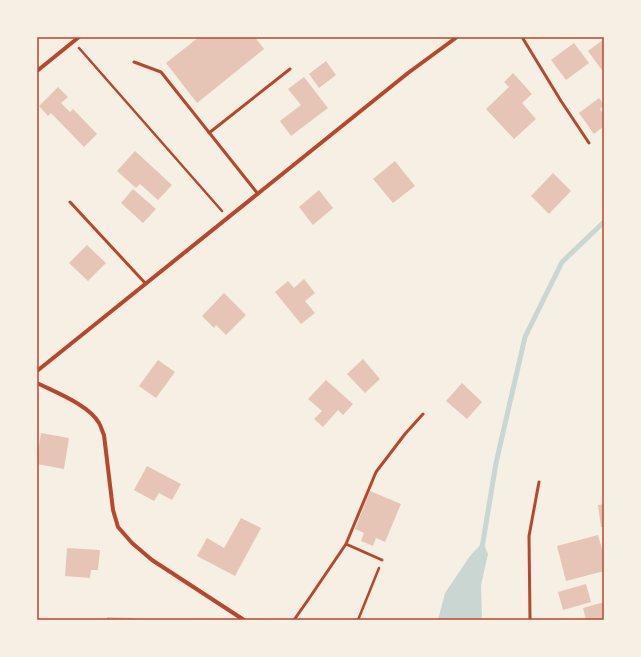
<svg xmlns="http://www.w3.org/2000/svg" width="641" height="657" font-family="'DejaVu Sans',sans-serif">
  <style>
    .water { fill: #c9d6d2 }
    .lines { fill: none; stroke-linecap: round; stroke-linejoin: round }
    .stream { stroke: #c9d6d2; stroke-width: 5 }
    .building { fill: #e6c5b7 }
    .path { stroke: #b5482f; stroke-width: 2.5 }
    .service { stroke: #b5482f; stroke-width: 3 }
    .minor { stroke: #b5482f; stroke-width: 4 }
    .neatline { fill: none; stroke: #b5482f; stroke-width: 1.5 }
  </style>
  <rect width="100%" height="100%" fill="#f6efe4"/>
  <path class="water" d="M 483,542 L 488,554 L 481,585 L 482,620 L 438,620 L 445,593 L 470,556 Z"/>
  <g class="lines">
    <path class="stream" d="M 482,548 L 496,463 L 525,337 L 562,262 L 604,222"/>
  </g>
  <path class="building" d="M 199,37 L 255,37 L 264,49 L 197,103 L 166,63 Z
    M 604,39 L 604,73 L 588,51 Z
    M 574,43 L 589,63 L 566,80 L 551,60 Z
    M 326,61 L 336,75 L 319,88 L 309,74 Z
    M 513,73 L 532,94 L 522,103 L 536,119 L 514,139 L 486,109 L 509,87 L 504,82 Z
    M 304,77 L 328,108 L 291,136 L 280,121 L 301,105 L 288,89 Z
    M 58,87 L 68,97 L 61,103 L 70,112 L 73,109 L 97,134 L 84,147 L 51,113 L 48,116 L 39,106 Z
    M 599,98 L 604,105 L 600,109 L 604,114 L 604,126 L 594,134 L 579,113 Z
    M 135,151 L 172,185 L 158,200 L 140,184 L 136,188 L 117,171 Z
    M 395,161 L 415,186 L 393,203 L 373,179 Z
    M 553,173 L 571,191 L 549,214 L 531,196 Z
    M 133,189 L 156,209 L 143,223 L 121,203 Z
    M 319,190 L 333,208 L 313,225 L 299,207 Z
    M 87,245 L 106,263 L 88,281 L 69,263 Z
    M 304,279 L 315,293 L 305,301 L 315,313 L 301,324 L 275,292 L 288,281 L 294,288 Z
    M 224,293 L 246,315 L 226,335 L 216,325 L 214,328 L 202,316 Z
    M 363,359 L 380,379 L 365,393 L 347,374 Z
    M 158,360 L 175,372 L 156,398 L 139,386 Z
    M 326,380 L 353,404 L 343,415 L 338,410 L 323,427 L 314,419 L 322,411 L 308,399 Z
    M 462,383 L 482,402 L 467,419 L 446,401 Z
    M 41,433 L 69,438 L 64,469 L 37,464 L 37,458 Z
    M 147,466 L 181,484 L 172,500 L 159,493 L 154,501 L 134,490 Z
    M 370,491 L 401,504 L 385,542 L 376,538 L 373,546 L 361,541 L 364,533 L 355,529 Z
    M 604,504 L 604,527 L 601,527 L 598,505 Z
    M 241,518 L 261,528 L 235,576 L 197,556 L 207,538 L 224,548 Z
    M 598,535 L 604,556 L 604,571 L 566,581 L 557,546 Z
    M 67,548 L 100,550 L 98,570 L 91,570 L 90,578 L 65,576 Z
    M 586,584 L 591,602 L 563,610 L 558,592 Z
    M 604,602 L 604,620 L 586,620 L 583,608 Z
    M 107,617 L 135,618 L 135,620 L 107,620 Z"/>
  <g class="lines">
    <path class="path" d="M 79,48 L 222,211
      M 358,620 L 379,568"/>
    <path class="service" d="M 522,37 L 561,101 L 589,143
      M 134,62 L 161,72 L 258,194
      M 209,133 L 290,69
      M 70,202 L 146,284
      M 346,544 L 376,472 L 405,434 L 423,414
      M 294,620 L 308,600 L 346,544 L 382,560
      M 530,620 L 529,536 L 539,482"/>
    <path class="minor" d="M 37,71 L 79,37
      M 37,371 L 408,73 L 457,37
      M 37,383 C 55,392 89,405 99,423 C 101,426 102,431 104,435 L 113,510 L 118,527 L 132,543 L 152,560 L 244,620"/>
  </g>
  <rect width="641" height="657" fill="none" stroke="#f6efe4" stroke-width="76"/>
  <rect x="38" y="38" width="565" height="581" class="neatline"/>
</svg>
